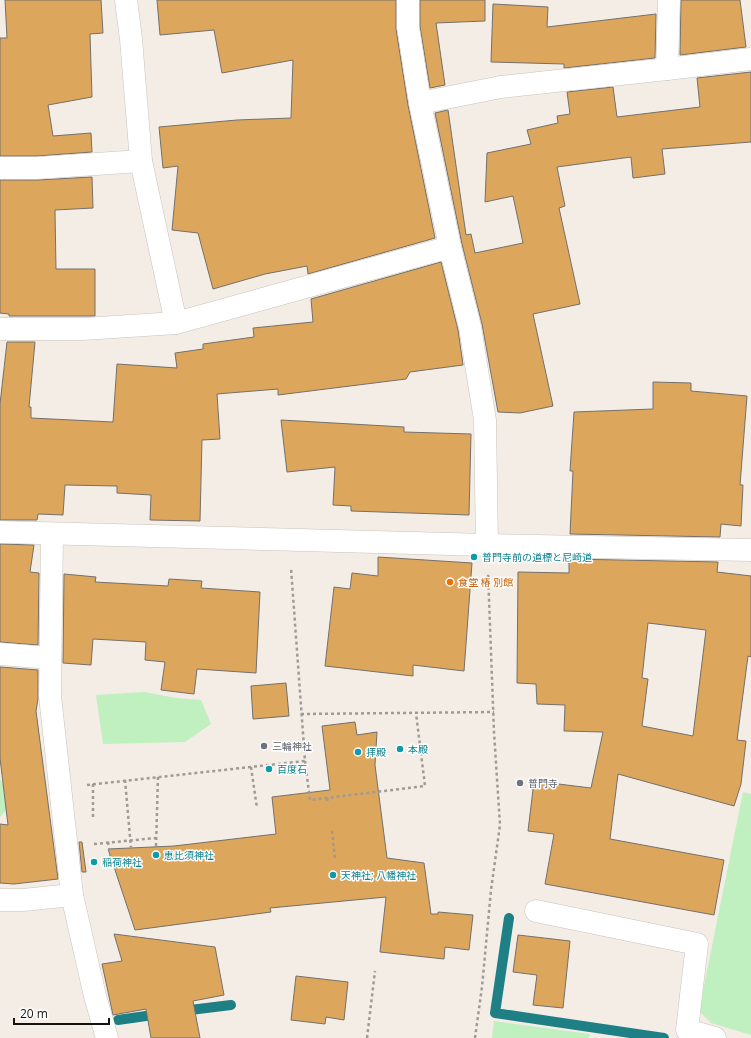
<svg xmlns="http://www.w3.org/2000/svg" width="751" height="1038" viewBox="0 0 751 1038" font-family="'Open Sans','Noto Sans JP',sans-serif">
	<rect width="100%" height="100%" fill="#f3ede5"/>
	<g fill="#c0efc0">
		<polygon points="144,692 176,698 201,700 211,724 185,742 103,744 96,695"/>
		<polygon points="0,779 13,803 0,817"/>
		<polygon points="743,792 751,794 751,1035 711,1023 699,1011"/>
		<polygon points="494,1021 590,1034 589,1038 492,1038"/>
	</g>
	<g fill="none" stroke-linecap="round" stroke-linejoin="round">
		<g stroke="#1e8085" stroke-width="10">
			<polyline points="509,918 495,1013 664,1038"/>
			<polyline points="182,1011 231,1005"/>
			<polyline points="118,1020 160,1014"/>
		</g>
	</g>
	<g fill="#dca65d" stroke="#75706a" fill-rule="evenodd">
		<polygon points="5,0 101,0 103,33 90,34 92,97 48,105 53,136 91,133 92,152 37,156 0,156 0,38 7,38"/>
		<polygon points="157,0 396,0 396,29 408,105 435,238 308,274 307,266 265,274 213,289 198,233 172,230 178,166 163,168 159,127 237,120 291,118 293,60 222,73 214,30 160,35"/>
		<polygon points="420,0 485,0 485,21 436,23 445,85 430,88 420,26"/>
		<polygon points="681,0 740,0 746,47 680,55"/>
		<polygon points="493,4 548,7 547,27 656,14 655,58 564,68 564,64 491,62"/>
		<polygon points="751,72 751,142 662,149 665,174 633,178 631,157 557,167 565,206 559,208 580,304 533,314 553,406 520,413 498,412 482,324 462,244 435,113 448,110 466,235 471,234 475,253 523,243 513,196 485,202 487,153 531,144 527,130 558,123 557,116 570,114 567,92 613,87 617,117 700,107 697,78"/>
		<polygon points="92,177 93,208 55,210 56,269 95,269 95,316 9,316 9,314 0,313 0,180 38,180"/>
		<polygon points="441,262 458,330 463,365 410,372 406,379 278,395 278,389 217,394 220,439 202,440 200,521 150,520 151,495 117,493 117,486 65,485 63,515 38,514 37,520 0,520 0,404 7,342 35,342 29,407 31,407 31,418 113,422 117,364 177,368 175,353 203,349 203,344 254,337 253,328 313,322 311,299"/>
		<polygon points="653,382 691,383 691,391 747,396 740,485 743,485 741,526 721,524 720,537 570,534 573,471 570,471 574,412 653,409"/>
		<polygon points="281,420 404,427 404,432 471,434 469,515 351,511 351,506 333,505 335,467 287,472"/>
		<polygon points="0,544 34,545 30,572 39,573 38,645 0,642"/>
		<polygon points="378,557 472,563 464,671 413,665 413,676 325,666 334,587 350,589 352,573 378,576"/>
		<path d="M569,559L718,562L717,572L751,576V657L748,656L737,740L746,741L741,784L734,806L618,774L610,839L724,860L714,915L545,884L554,834L528,831L534,781L591,788L603,732L564,731L565,705L537,704L536,684L517,683L518,572L569,573ZM648,623L706,630L693,736L642,726L648,679L642,678Z"/>
		<polygon points="64,574 96,577 95,582 168,586 169,579 202,581 201,588 260,592 256,673 197,669 194,694 161,690 165,662 145,660 146,642 93,639 91,665 63,663"/>
		<polygon points="0,667 38,670 38,699 36,711 58,879 14,884 0,883 0,824 8,825 0,758"/>
		<polygon points="286,683 289,716 253,719 251,686"/>
		<polygon points="355,722 357,735 377,732 375,765 387,858 424,863 431,914 438,914 438,912 473,915 469,950 445,947 444,959 380,952 386,897 270,908 271,912 135,930 108,849 174,846 276,834 272,797 330,790 322,726"/>
		<polygon points="79,842 82,842 86,872 82,872"/>
		<polygon points="114,934 215,947 224,995 193,1001 200,1038 151,1038 146,1009 113,1015 102,964 122,961"/>
		<polygon points="518,935 570,941 563,1008 533,1005 537,975 513,972"/>
		<polygon points="296,976 348,982 344,1020 326,1017 325,1024 291,1020"/>
	</g>
	<g fill="none" stroke-linecap="round" stroke-linejoin="round">
		<g stroke="#c8c3bc" stroke-width="23">
			<g id="minor">
				<polyline points="126,0 131,39 141,161 176,323"/>
				<polyline points="408,0 408,27 420,103 450,247 470,327 485,420 487,545"/>
				<polyline points="667,69 751,59"/>
				<polyline points="420,103 501,87 667,69 669,0"/>
				<polyline points="0,168 37,168 141,161"/>
				<polyline points="0,329 83,329 176,323 450,247"/>
				<polyline points="0,532 487,545 751,550"/>
				<polyline points="52,534 50,696 72,895 95,996 107,1038"/>
				<polyline points="0,654 50,658"/>
				<polyline points="0,900 23,900 72,895"/>
				<polyline points="536,911 697,944 687,1030 715,1038"/>
			</g>
		</g>
		<g stroke="#9f9b94" stroke-width="2.5" stroke-dasharray="3 3" stroke-linecap="butt">
			<polyline points="301,714 494,712"/>
			<polyline points="305,761 310,800 425,786 416,713"/>
			<polyline points="251,767 257,808"/>
			<polyline points="125,780 131,848"/>
			<polyline points="87,785 305,761 291,568"/>
			<polyline points="327,798 328,803"/>
			<polyline points="93,817 93,784"/>
			<polyline points="332,831 335,859"/>
			<polyline points="108,842 111,859"/>
			<polyline points="94,844 156,838"/>
			<polyline points="156,846 158,776"/>
			<polyline points="367,1038 375,971"/>
			<polyline points="475,1038 482,987 491,890 500,825 494,732 488,572"/>
		</g>
		<use href="#minor" stroke="#fff" stroke-width="22"/>
	</g>
	<g fill="#0f9aa8" stroke="#fff" stroke-width="1.5">
		<circle cx="474" cy="557" r="4"/>
		<circle cx="400" cy="749" r="4"/>
		<circle cx="358" cy="752" r="4"/>
		<circle cx="269" cy="769" r="4"/>
		<circle cx="156" cy="855" r="4"/>
		<circle cx="94" cy="862" r="4"/>
		<circle cx="333" cy="875" r="4"/>
	</g>
	<circle fill="#e8710a" stroke="#fff" stroke-width="1.5" cx="450" cy="582" r="4"/>
	<g fill="#6b7280" stroke="#fff" stroke-width="1.5">
		<circle cx="264" cy="746" r="4"/>
		<circle cx="520" cy="783" r="4"/>
	</g>
	<g text-anchor="middle" stroke-width="3" stroke-linejoin="round" paint-order="stroke">
		<g font-size="10" fill="#0d838f" stroke="#fff" text-anchor="start">
			<text x="482" y="561">普門寺前の道標と尼崎道</text>
			<text x="408" y="753">本殿</text>
			<text x="366" y="756">拝殿</text>
			<text x="277" y="773">百度石</text>
			<text x="164" y="859">恵比須神社</text>
			<text x="102" y="866">稲荷神社</text>
			<text x="341" y="879">天神社; 八幡神社</text>
		</g>
		<g font-size="10" fill="#c56008" stroke="#fff" text-anchor="start">
			<text x="458" y="586">食堂 椿 別館</text>
		</g>
		<g font-size="10" fill="#5b616d" stroke="#fff" text-anchor="start">
			<text x="272" y="750">三輪神社</text>
			<text x="528" y="787">普門寺</text>
		</g>
	</g>
	<path d="M14 1018v6h95v-6" fill="none" stroke="#151310" stroke-width="2"/>
	<text x="20" y="1018" font-size="12" fill="#151310" stroke="#ffffff" stroke-width="3" paint-order="stroke">20 m</text>
</svg>
